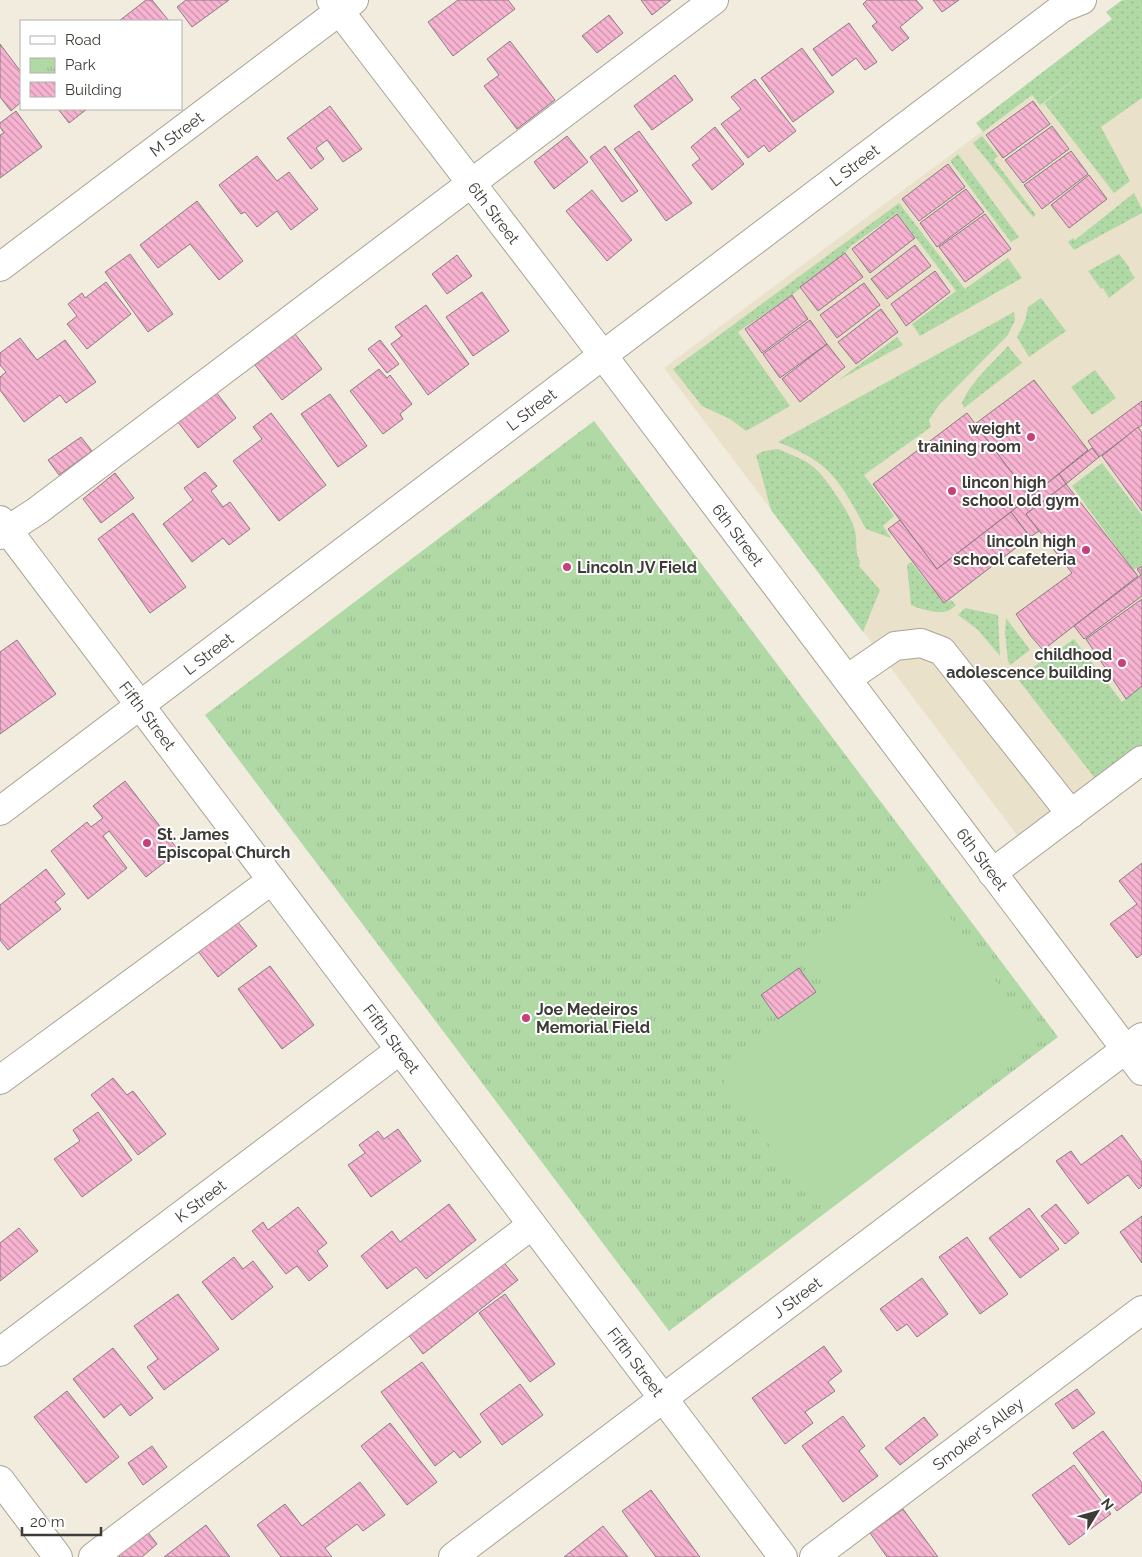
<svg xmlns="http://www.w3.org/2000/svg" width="1142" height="1557" viewBox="0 0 1142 1557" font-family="Raleway,sans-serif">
	<defs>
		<pattern id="grass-dots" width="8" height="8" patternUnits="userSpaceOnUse" patternTransform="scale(1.25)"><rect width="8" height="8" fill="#b1d9a6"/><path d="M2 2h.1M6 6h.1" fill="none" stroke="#99bb90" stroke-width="1.8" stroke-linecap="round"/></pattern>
		<pattern id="park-tufts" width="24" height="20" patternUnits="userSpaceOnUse" patternTransform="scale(1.25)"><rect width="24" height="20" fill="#b1d9a6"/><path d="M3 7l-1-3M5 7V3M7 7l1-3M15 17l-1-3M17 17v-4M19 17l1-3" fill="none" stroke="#99bb90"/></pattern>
		<pattern id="building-back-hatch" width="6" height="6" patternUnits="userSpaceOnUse" patternTransform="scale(1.25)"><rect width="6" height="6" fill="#f7b3d1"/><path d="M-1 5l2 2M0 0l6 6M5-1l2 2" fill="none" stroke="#c993aa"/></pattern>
	</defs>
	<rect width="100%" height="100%" fill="#f2ecde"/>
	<polygon fill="#eae1cb" points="1120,0 1142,0 1142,748 1023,843 664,368 1132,20"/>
	<g fill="url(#grass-dots)">
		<polygon points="1125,0 1142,0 1142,98 1101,127 1130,181 1114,193 1044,103 1091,67 1040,105 1032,95 983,132 976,123 1112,19 1106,12 1121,1"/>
		<polygon points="982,136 998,156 994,160 1036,215 1033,217 973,143"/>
		<polygon points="958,154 1019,237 1011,242 950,161"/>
		<polygon points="1134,193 1142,209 1142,213 1074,250 1068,242 1073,238 1075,240"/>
		<polygon points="899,203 965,289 1008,258 1022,278 920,336 912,324 956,291 897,213 851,246 845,253 792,295 738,332 790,406 746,431 730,419 702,406 673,369"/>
		<polygon points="1119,254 1130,268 1129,269 1135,278 1109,298 1103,288 1101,289 1088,271"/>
		<polygon points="1041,298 1066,331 1029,357 1017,337 1025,321 1028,307"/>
		<path d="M1014,312L1015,320L1008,335L939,405L929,420L931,427L864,475L894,516L883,526L891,538L866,529C855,509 844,487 828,471C814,457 795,449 778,442Z"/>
		<polygon points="897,337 903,345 837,381"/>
		<path d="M1008,346L1022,363L964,408L962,403C971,381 992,364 1008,346Z"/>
		<polygon points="1095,370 1116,398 1092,415 1071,387"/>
		<path d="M778,449C791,455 808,460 818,471C829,483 852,516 855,531C858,542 854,551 860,561L859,566L880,590L863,632L771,510L756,455L764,451Z"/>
		<polygon points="1102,463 1142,515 1142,565 1133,570 1072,486"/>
		<path d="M911,562L944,603L951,600L956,605C952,609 948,612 942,612C935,613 916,608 911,605L907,565Z"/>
		<polygon points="965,608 998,615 1000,656 977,629 958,615"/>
		<polygon points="1006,618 1030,650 1010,665 1008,661 1005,633"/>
		<polygon points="1074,639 1122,702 1142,686 1142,745 1097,781 1017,678"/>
	</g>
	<polygon fill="url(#park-tufts)" points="594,421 1058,1037 669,1331 205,715"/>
	<polygon fill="#b1d9a6" points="899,872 921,877 1039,1041 935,1123 826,1205 815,1204 723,1086 727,1064 829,991 807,957 809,940"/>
	<g fill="url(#building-back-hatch)" stroke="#8b7c82">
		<polygon points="146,0 152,0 169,21 119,21"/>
		<polygon points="186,0 229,0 192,27 177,7"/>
		<polygon points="458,0 508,0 515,9 453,56 428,22"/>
		<polygon points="641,0 671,0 652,15"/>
		<polygon points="867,0 916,0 923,8 900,27 909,38 892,51 872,26 877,22 863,4"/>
		<polygon points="933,0 959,0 942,12"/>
		<polygon points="609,15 623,33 597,53 582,36"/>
		<polygon points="849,23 877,62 865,70 856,58 832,76 813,49"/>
		<polygon points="510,41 555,100 517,129 484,86 499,75 487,59"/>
		<polygon points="0,44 21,72 21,102 11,111 0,97"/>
		<polygon points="802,48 834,92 793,122 761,78"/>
		<polygon points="675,75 693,100 652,130 634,106"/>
		<polygon points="755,79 796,131 769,152 764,145 748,158 721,124 741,109 731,97"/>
		<polygon points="1033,101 1050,124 1003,158 986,135"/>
		<polygon points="330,106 362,149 343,162 327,140 316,148 324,159 311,169 287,138"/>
		<polygon points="58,109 87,109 69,123"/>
		<polygon points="16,111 42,147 0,178 0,135 4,133 0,127 0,123"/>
		<polygon points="1052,126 1069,149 1023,183 1005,160"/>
		<polygon points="715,127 744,164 712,190 692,165 700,159 691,147"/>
		<polygon points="639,131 692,203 666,221 614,149"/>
		<polygon points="567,136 588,162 554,189 534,162"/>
		<polygon points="605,146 638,191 622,202 590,157"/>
		<polygon points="1071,151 1088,174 1042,209 1024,185"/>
		<polygon points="257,156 277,181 289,172 318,209 291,230 277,211 257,227 245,212 241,214 219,185"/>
		<polygon points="948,164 965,187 919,221 902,199"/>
		<polygon points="1089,175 1107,199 1069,228 1051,205"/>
		<polygon points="966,189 984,212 937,247 920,223"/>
		<polygon points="592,190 632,240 607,261 566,211"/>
		<polygon points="197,201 243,261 219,280 190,244 158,268 140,245"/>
		<polygon points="897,214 915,238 870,273 852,249"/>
		<polygon points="985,214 1011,249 965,282 939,247"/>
		<polygon points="915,245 931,266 887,299 871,279"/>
		<polygon points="845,253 863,277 818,311 800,287"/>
		<polygon points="130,254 173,314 148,332 105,272"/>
		<polygon points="457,255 472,276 447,294 432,274"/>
		<polygon points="935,271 950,292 906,326 891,304"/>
		<polygon points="106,282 131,314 87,349 67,324 77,316 68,304 82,293 85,298"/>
		<polygon points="864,283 880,305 837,338 820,315"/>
		<polygon points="482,292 509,331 473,356 446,317"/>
		<polygon points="792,295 808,319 762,353 745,329"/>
		<polygon points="426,305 469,364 428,395 391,344 402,336 395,327"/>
		<polygon points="881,309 898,332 856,364 838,342"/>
		<polygon points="810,320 827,344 780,378 763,354"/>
		<polygon points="295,334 322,369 282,400 255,365"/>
		<polygon points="20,338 37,360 65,340 96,382 66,403 60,395 24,422 0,390 0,377 6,372 0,365 0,353"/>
		<polygon points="380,340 399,364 387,373 368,349"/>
		<polygon points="827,344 845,367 800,402 782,379"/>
		<polygon points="379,369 387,378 390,375 412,404 400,414 403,419 383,434 350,391"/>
		<polygon points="1034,380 1088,450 1030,497 975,424"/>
		<polygon points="216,392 236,418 198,448 178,422"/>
		<polygon points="330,394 367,446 338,467 301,414"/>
		<polygon points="1142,401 1142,425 1099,457 1088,441"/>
		<polygon points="271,413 326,485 279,521 233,461 262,439 253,427"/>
		<polygon points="967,413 1030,497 937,569 873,484"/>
		<polygon points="1138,427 1142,433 1142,511 1102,456"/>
		<polygon points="81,437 92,451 59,475 48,460"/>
		<polygon points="1092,448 1099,457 1066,484 1059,474"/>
		<polygon points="205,472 217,486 211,491 223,507 230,502 250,529 229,545 223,538 192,562 163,524 193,500 184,488"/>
		<polygon points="115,473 134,498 101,523 83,499"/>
		<polygon points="1059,474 1066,484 1026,514 1039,531 1030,537 1011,512"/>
		<polygon points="1066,484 1138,576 1043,650 1030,635 1016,614 1072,573 1026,514"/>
		<polygon points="1011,512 1030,537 944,603 888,529 900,520 937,569"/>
		<polygon points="133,513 186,587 150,613 98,539"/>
		<polygon points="1142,566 1142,596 1084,639 1074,626 1141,575 1137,569"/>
		<polygon points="1142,599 1142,686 1126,699 1086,639"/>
		<polygon points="17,640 56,694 0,734 0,652"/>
		<polygon points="125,781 179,851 146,877 109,831 103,836 127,868 88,899 51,851 87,822 91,827 103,818 93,806"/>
		<polygon points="1142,863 1142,954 1137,958 1110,924 1137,904 1119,881"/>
		<polygon points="46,869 65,894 55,902 61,909 8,950 0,940 0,905"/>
		<polygon points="236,920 257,946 218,977 197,950"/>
		<polygon points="270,966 314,1025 282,1049 238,989"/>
		<polygon points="799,968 816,992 778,1019 761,995"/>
		<polygon points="113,1078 127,1095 133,1091 166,1134 138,1155 91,1095"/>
		<polygon points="98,1112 132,1160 82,1197 54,1159 80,1141 73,1130"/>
		<polygon points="398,1129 421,1161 371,1197 348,1165 365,1153 359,1145 378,1131 384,1139"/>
		<polygon points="1122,1135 1142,1162 1142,1186 1139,1189 1128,1175 1088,1204 1056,1161 1071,1151 1081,1165"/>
		<polygon points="449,1204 476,1240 426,1279 416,1267 387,1289 361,1256 392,1231 400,1242"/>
		<polygon points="1056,1204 1079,1233 1065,1244 1041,1216"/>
		<polygon points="298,1207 327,1243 317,1251 328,1266 309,1281 297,1266 286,1274 252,1231 263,1222 268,1230"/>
		<polygon points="1029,1208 1059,1249 1020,1278 989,1238"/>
		<polygon points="1142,1216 1142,1263 1120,1232"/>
		<polygon points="19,1228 38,1251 0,1281 0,1243"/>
		<polygon points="967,1237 1008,1294 980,1314 939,1257"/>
		<polygon points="234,1257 243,1269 253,1261 273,1287 232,1320 202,1282"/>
		<polygon points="501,1259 518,1280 423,1354 407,1333"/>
		<polygon points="922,1278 948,1314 917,1337 907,1324 897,1331 880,1309"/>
		<polygon points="178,1294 219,1349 164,1390 147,1367 158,1359 134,1326"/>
		<polygon points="505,1294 555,1364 530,1382 479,1313"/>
		<polygon points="824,1346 842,1371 828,1382 835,1391 805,1412 813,1423 785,1444 752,1398"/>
		<polygon points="113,1348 153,1398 130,1416 121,1404 104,1418 73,1379"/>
		<polygon points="422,1362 481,1442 460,1458 454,1451 435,1466 381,1392"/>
		<polygon points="520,1384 543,1415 502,1445 480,1414"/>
		<polygon points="1077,1389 1095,1413 1073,1429 1055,1404"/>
		<polygon points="67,1391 119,1457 86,1483 34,1417"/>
		<polygon points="843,1416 865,1446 859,1451 878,1476 843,1502 802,1446"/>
		<polygon points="924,1417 938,1435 900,1465 885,1448"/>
		<polygon points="390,1423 437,1482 407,1505 361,1446"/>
		<polygon points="1103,1431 1142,1483 1142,1492 1117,1511 1073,1453"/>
		<polygon points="152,1446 167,1467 143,1485 128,1463"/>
		<polygon points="1074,1465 1111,1514 1069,1545 1032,1495"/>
		<polygon points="360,1482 385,1515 363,1531 357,1524 325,1548 332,1557 281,1557 257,1525 285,1504 302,1526"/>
		<polygon points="651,1490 700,1557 656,1557 622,1511"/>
		<polygon points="903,1509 938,1557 887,1557 870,1533"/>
		<polygon points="206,1525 230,1557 164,1557"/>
		<polygon points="143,1526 157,1544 142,1557 120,1557 114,1550"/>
		<polygon points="603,1526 628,1557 564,1557"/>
	</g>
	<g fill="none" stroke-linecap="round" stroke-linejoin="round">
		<g stroke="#a9a396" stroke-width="30">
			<g id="minor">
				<path id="s1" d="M331,0L580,325L1142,1071"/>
				<path id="s2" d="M0,267L354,0"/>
				<path id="s3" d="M0,520L783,1557"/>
				<polyline points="0,535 37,511 714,0"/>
				<polyline points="847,679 895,646 921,643 942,651 1071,814"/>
				<path id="s4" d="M0,811L1062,8L1082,0"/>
				<polyline points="992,873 1142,760"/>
				<polyline points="0,1080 272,880"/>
				<path id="s5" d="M0,1352L400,1050"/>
				<polyline points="0,1480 58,1557"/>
				<polyline points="93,1557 532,1225"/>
				<path id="s6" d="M453,1557L1142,1037"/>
				<path id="s7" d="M814,1557L1142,1310"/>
			</g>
		</g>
		<use href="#minor" stroke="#fff" stroke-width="28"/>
	</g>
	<g fill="#c83f79" stroke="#fff" stroke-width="2">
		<circle cx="1031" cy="437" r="5"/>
		<circle cx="952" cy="491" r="5"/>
		<circle cx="1086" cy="550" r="5"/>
		<circle cx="567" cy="567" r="5"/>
		<circle cx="1122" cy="663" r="5"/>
		<circle cx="147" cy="843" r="5"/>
		<circle cx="526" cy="1018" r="5"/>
	</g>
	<g text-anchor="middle" stroke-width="4" stroke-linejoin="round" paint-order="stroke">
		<g font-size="16" fill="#3e3c37" stroke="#fff">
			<text dy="6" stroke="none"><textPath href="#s2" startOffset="221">M Street</textPath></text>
			<text dy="6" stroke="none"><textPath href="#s4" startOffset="1071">L Street</textPath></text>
			<text dy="6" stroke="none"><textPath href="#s1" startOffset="268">6th Street</textPath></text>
			<text dy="6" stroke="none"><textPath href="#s4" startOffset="666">L Street</textPath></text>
			<text dy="6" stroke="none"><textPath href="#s1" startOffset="672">6th Street</textPath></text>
			<text dy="6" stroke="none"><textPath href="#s4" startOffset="261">L Street</textPath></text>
			<text dy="6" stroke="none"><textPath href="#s3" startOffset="245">Fifth Street</textPath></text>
			<text dy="6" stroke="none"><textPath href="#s1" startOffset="1078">6th Street</textPath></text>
			<text dy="6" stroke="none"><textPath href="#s3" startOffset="650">Fifth Street</textPath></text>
			<text dy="6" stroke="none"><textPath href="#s5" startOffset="251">K Street</textPath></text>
			<text dy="6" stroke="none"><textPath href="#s6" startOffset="431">J Street</textPath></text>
			<text dy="6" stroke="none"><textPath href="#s3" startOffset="1055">Fifth Street</textPath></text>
			<text dy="6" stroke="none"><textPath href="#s7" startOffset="205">Smoker's Alley</textPath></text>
		</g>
		<g font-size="16" font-weight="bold" fill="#3e3c37" stroke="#fff" text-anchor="start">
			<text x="1021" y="434" text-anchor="end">weight<tspan x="1021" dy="18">training room</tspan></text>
			<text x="962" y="488">lincon high<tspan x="962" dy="18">school old gym</tspan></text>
			<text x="1076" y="547" text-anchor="end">lincoln high<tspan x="1076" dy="18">school cafeteria</tspan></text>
			<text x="577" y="573">Lincoln JV Field</text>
			<text x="1112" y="660" text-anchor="end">childhood<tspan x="1112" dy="18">adolescence building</tspan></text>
			<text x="157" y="840">St. James<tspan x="157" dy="18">Episcopal Church</tspan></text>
			<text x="536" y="1015">Joe Medeiros<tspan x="536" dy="18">Memorial Field</tspan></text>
		</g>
	</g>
	<rect x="20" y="20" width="162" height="90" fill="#ffffff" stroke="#b2b1af"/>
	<rect x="30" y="36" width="25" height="8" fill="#ffffff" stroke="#b2b1af"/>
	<text x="65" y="45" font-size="15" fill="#3e3c37">Road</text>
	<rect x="30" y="58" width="25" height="15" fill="url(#park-tufts)" stroke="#b2b1af"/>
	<text x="65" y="70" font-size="15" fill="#3e3c37">Park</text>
	<rect x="30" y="82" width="25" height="15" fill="url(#building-back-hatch)" stroke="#b2b1af"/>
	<text x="65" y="95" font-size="15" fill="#3e3c37">Building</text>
	<g transform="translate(1097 1512) rotate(53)" stroke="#ffffff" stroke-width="4" paint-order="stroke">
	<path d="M0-4L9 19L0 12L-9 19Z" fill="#3e3c37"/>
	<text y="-8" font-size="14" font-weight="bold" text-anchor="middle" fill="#3e3c37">N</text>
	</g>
	<path d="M22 1527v8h79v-8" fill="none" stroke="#3e3c37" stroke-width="2.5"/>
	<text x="30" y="1527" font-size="15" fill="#3e3c37" stroke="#ffffff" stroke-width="4" paint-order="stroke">20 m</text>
</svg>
